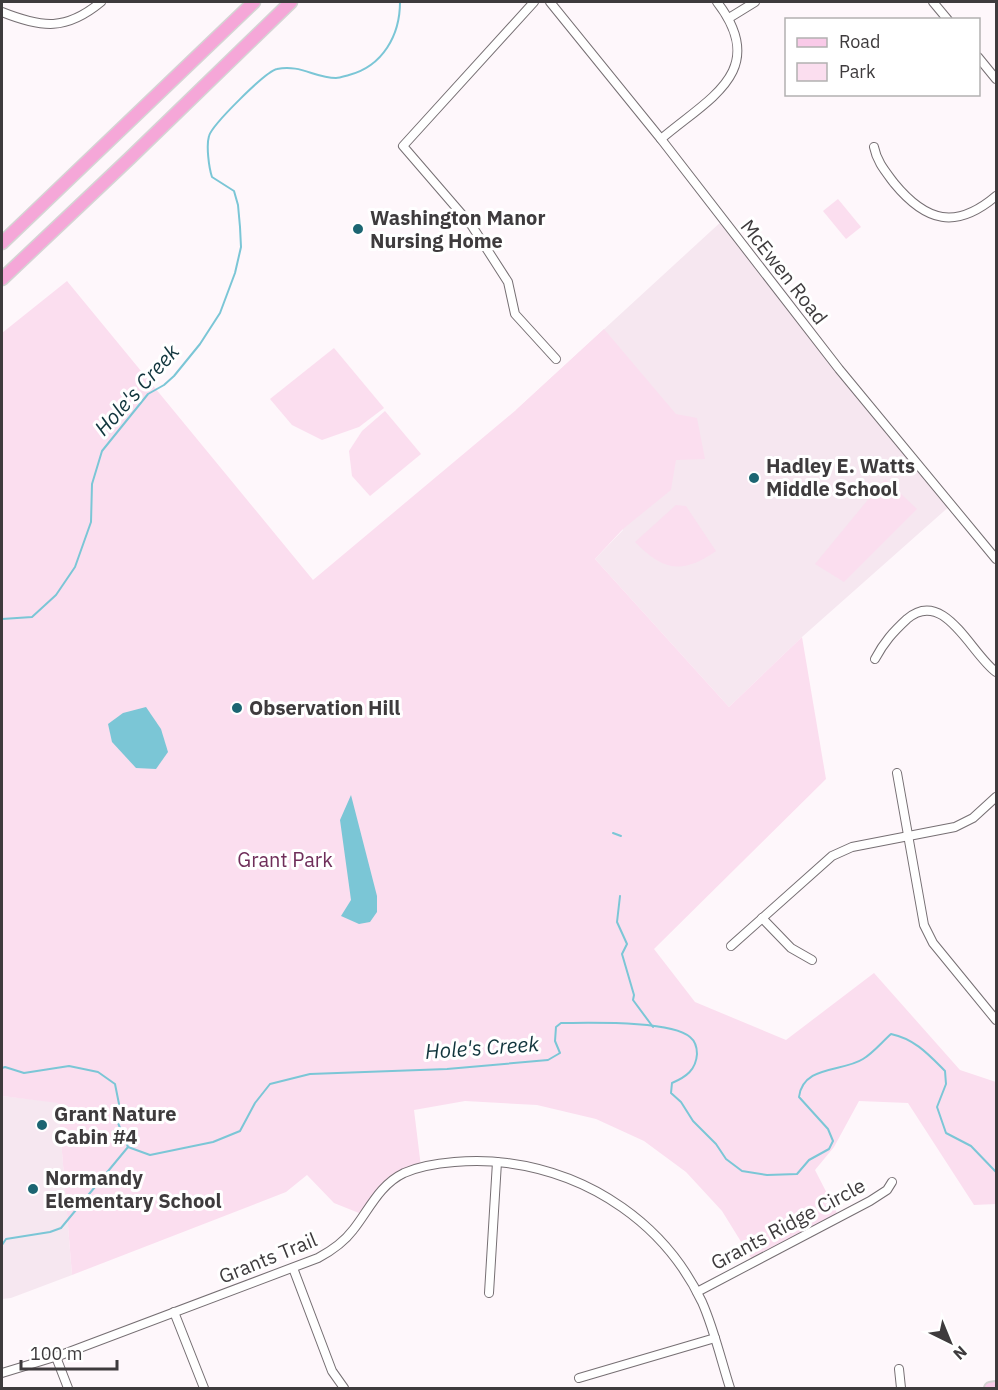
<svg xmlns="http://www.w3.org/2000/svg" width="998" height="1390" viewBox="0 0 998 1390" font-family="'IBM Plex Sans',sans-serif">
	<rect width="100%" height="100%" fill="#fef7fb"/>
	<g fill="#f6e7f0">
		<polygon points="723,220 952,504 802,637 729,707 595,559 623,530 516,410"/>
		<polygon points="2,1096 58,1102 72,1275 11,1298 2,1299"/>
	</g>
	<g fill="#fbdeef">
		<polygon points="838,199 861,227 846,239 823,211"/>
		<polygon points="67,281 313,580 516,410 604,329 676,414 697,418 705,459 676,460 671,490 623,529 595,559 729,707 802,637 826,779 654,949 695,1002 786,1040 874,973 960,1070 996,1082 996,1204 974,1205 908,1103 859,1101 834,1147 815,1170 839,1217 753,1261 722,1211 686,1172 644,1141 596,1119 537,1105 465,1101 414,1110 421,1167 402,1174 364,1215 334,1203 307,1175 286,1192 72,1275 58,1103 2,1096 2,333"/>
		<polygon points="334,348 384,408 359,427 322,440 292,425 270,399"/>
		<polygon points="385,411 421,454 370,496 352,476 349,451 362,431"/>
		<polygon points="885,479 917,509 844,582 815,564"/>
		<path d="M676,505L686,506L716,551C683,574 664,572 635,542Z"/>
	</g>
	<g fill="#7bc6d6">
		<polygon points="146,707 161,729 168,752 156,769 136,768 112,742 108,724 123,713"/>
		<polygon points="351,795 377,896 377,912 370,922 359,924 341,916 351,900 340,820"/>
	</g>
	<g fill="none" stroke-linecap="round" stroke-linejoin="round">
		<g stroke="#7bc6d6" stroke-width="2">
			<path d="M2,619L32,617L56,595L75,567L91,522L92,484L102,451L148,394L164,385L174,376L200,344L220,313L235,273L241,247L240,227L238,205L234,191L212,177C209,168 206,146 209,136C212,125 266,71 277,69C300,64 315,78 336,78C340,78 345,76 349,75C383,66 400,35 400,2"/>
			<polyline points="613,833 621,836"/>
			<polyline points="620,896 617,922 627,944 622,954 634,995 633,1000 653,1027"/>
			<path d="M2,1068L5,1067L24,1073L69,1066L98,1072L115,1084L119,1104L118,1123L128,1147L150,1155L213,1142L240,1131L255,1103L270,1084L310,1074L447,1069L548,1060L560,1053L555,1041L556,1027L561,1023C588,1023 671,1020 690,1037C695,1041 697,1048 697,1054C696,1070 686,1077 672,1083L671,1093L681,1102L693,1121L716,1144L726,1159L742,1171L767,1175L797,1174L809,1160L829,1149L833,1141L828,1129L799,1097C803,1065 843,1072 863,1059C873,1053 882,1042 891,1034C915,1039 929,1055 945,1071L946,1084L937,1107L946,1133L971,1146L996,1172"/>
			<polyline points="2,1245 6,1239 50,1232 61,1228 128,1147"/>
		</g>
		<g stroke="#766f73" stroke-width="10">
			<g id="minor">
				<polyline points="534,2 403,146 472,226 508,282 515,314 556,359"/>
				<polyline points="550,2 661,139 839,369 996,559"/>
				<polyline points="933,2 948,20"/>
				<path d="M2,12C42,28 66,31 101,2"/>
				<polyline points="729,18 755,2"/>
				<polyline points="978,57 996,79"/>
				<path d="M661,139C709,98 770,71 717,2"/>
				<path d="M874,147C877,162 885,171 894,183C926,222 956,230 996,196"/>
				<path d="M875,659C884,642 893,632 907,619C944,587 971,654 996,672"/>
				<polyline points="897,773 924,925 933,943 996,1020"/>
				<polyline points="762,918 791,948 812,960"/>
				<polyline points="731,946 832,856 852,847 955,827 973,818 996,797"/>
				<polyline points="293,1268 332,1371 344,1388"/>
				<polyline points="697,1292 870,1201 887,1190 892,1182"/>
				<polyline points="489,1293 497,1162"/>
				<polyline points="174,1312 204,1388"/>
				<polyline points="56,1357 68,1388"/>
				<polyline points="899,1369 901,1388"/>
				<path d="M2,1373L61,1355L318,1258C331,1251 344,1242 353,1230C369,1210 379,1185 404,1173C431,1161 477,1159 507,1163C591,1174 665,1224 702,1302C714,1329 721,1360 730,1388"/>
				<polyline points="579,1378 715,1338"/>
			</g>
		</g>
		<g stroke="#d5d4d4" stroke-width="14">
			<polyline id="major" points="990,1388 996,1387"/>
		</g>
		<g stroke="#d5d4d4" stroke-width="15">
			<g id="highway">
				<polyline points="2,243 254,2"/>
				<polyline points="2,279 130,158 291,2"/>
			</g>
		</g>
		<use href="#minor" stroke="#fff" stroke-width="8"/>
		<use href="#major" stroke="#f9cae8" stroke-width="10"/>
		<use href="#highway" stroke="#f5a7d8" stroke-width="12"/>
	</g>
	<g fill="#1c6572" stroke="#fff" stroke-width="2">
		<circle cx="358" cy="229" r="6"/>
		<circle cx="754" cy="478" r="6"/>
		<circle cx="237" cy="708" r="6"/>
		<circle cx="42" cy="1125" r="6"/>
		<circle cx="33" cy="1189" r="6"/>
	</g>
	<g text-anchor="middle" stroke-width="6" stroke-linejoin="round" paint-order="stroke">
		<g font-size="20" font-weight="bold" fill="#3e3b3d" stroke="#fff" text-anchor="start">
			<text x="370" y="225">Washington Manor<tspan x="370" dy="23">Nursing Home</tspan></text>
			<text x="766" y="473">Hadley E. Watts<tspan x="766" dy="23">Middle School</tspan></text>
			<text x="249" y="715">Observation Hill</text>
			<text x="54" y="1121">Grant Nature<tspan x="54" dy="23">Cabin #4</tspan></text>
			<text x="45" y="1185">Normandy<tspan x="45" dy="23">Elementary School</tspan></text>
		</g>
		<g font-size="20" fill="#3e3b3d" stroke="#fff">
			<text transform="translate(784 272) rotate(52)" y="7">McEwen Road</text>
			<text transform="translate(788 1224) rotate(-28)" y="7">Grants Ridge Circle</text>
			<text transform="translate(268 1258) rotate(-22)" y="7">Grants Trail</text>
		</g>
		<g font-size="20" fill="#6f2e5a" stroke="#fff">
			<text x="285" y="867">Grant Park</text>
		</g>
		<g font-size="21" font-style="italic" fill="#11353d" stroke="#fff">
			<text transform="translate(137 390) rotate(-48)" y="7">Hole's Creek</text>
			<text transform="translate(482 1048) rotate(-4)" y="7">Hole's Creek</text>
		</g>
	</g>
	<rect width="998" height="1390" fill="none" stroke="#3e3b3d" stroke-width="6"/>
	<rect x="785" y="18" width="195" height="78" fill="#ffffff" stroke="#b2b1b1" stroke-width="1.5"/>
	<rect x="797" y="38" width="30" height="9" fill="#f9cae8" stroke="#b2b1b1" stroke-width="1.5"/>
	<text x="839" y="48" font-size="18" fill="#3e3b3d">Road</text>
	<rect x="797" y="63" width="30" height="18" fill="#fbdeef" stroke="#b2b1b1" stroke-width="1.5"/>
	<text x="839" y="78" font-size="18" fill="#3e3b3d">Park</text>
	<g transform="translate(950 1342) rotate(137)" stroke="#ffffff" stroke-width="4.5" paint-order="stroke">
	<path d="M0-4.5L10 22L0 15L-10 22Z" fill="#3e3b3d"/>
	<text y="-9" font-size="16" font-weight="bold" text-anchor="middle" fill="#3e3b3d">N</text>
	</g>
	<path d="M21 1360v9h96v-9" fill="none" stroke="#3e3b3d" stroke-width="3"/>
	<text x="30" y="1360" font-size="18" fill="#3e3b3d" stroke="#ffffff" stroke-width="4.5" paint-order="stroke">100 m</text>
</svg>
